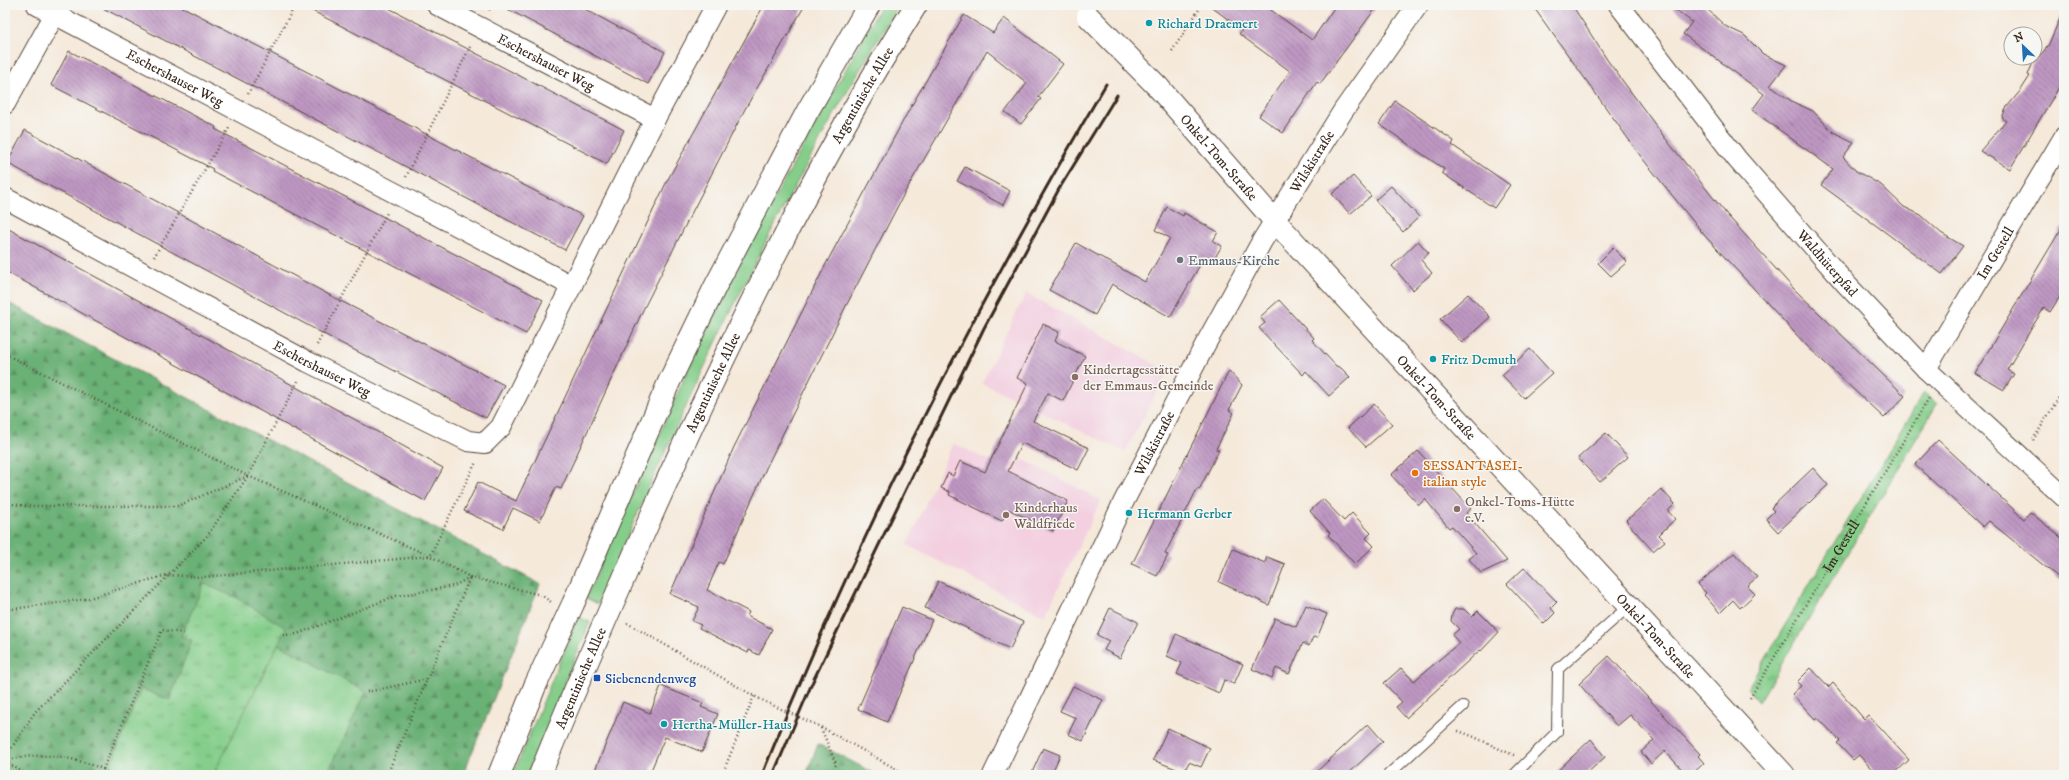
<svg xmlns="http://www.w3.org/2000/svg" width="2069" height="780" viewBox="0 0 2069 780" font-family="'IM FELL DW Pica',serif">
	<defs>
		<pattern id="forest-firs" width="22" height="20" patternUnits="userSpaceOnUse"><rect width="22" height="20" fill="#6bb176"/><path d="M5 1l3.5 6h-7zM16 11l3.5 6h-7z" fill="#599060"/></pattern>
		<pattern id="park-tufts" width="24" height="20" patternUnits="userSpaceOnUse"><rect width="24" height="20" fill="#84ce8a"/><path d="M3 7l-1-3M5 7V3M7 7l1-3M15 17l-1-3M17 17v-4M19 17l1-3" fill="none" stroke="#6da770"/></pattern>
		<pattern id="building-back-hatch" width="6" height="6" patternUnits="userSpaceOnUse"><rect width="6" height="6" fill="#be97c2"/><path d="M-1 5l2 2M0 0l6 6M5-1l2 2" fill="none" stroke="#9c7b9d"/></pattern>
	</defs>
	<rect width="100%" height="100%" fill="#f6f6f2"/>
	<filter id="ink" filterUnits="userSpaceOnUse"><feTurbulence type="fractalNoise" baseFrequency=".025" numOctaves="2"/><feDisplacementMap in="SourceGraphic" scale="8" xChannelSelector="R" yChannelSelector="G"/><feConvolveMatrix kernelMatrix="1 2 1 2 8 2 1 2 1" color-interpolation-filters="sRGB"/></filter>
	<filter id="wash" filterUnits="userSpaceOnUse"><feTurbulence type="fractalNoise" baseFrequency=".012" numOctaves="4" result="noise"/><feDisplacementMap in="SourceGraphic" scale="16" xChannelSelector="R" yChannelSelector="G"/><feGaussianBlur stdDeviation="0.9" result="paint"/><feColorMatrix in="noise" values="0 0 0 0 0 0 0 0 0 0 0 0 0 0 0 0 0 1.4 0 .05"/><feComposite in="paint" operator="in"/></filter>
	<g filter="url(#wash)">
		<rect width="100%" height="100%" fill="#f5e9da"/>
		<g fill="#f3cfe0">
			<polygon points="1026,293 1168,371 1125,452 982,383"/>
			<polygon points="953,443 1003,467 1024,460 1101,500 1045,616 907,545"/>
		</g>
		<g fill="#84ce8a" stroke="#607c54">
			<path d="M881,5H899C781,195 686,399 598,604L586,598L688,370L755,234Z"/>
			<polygon points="578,617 590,622 527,775 513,775"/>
			<polygon points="278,644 367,692 326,775 213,775"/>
		</g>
		<g fill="url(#forest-firs)" stroke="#536e4a">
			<polygon points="5,301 540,584 463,775 326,775 366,692 278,644 285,628 235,597 204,584 181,636 192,640 170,700 141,689 110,768 126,775 5,775"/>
			<polygon points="818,744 878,775 806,775"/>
		</g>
		<g fill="url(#park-tufts)" stroke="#607c54">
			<polygon points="1924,392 1937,404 1759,702 1747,689"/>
			<path d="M204,584L235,597L286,628L213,775H167L162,772C145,779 125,775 109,768L141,689L170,700L192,640L181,636Z"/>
		</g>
		<g id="blocks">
			<g fill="url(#building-back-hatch)">
				<polygon points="97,5 179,5 583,216 565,250"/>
				<polygon points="301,5 383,5 624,130 607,164"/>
				<polygon points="500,5 577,5 665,52 648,84"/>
				<polygon points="764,5 805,5 745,109 688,220 643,310 561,489 556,487 540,521 513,508 503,529 464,511 478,482 516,501 667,181"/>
				<polygon points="1209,5 1264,5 1312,40 1336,5 1378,5 1320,84 1317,82 1283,133 1259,116 1290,71 1239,34 1242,30"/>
				<polygon points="1532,5 1572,5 1608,61 1665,138 1728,216 1794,289 1905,396 1884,418 1807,346 1705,236 1642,158"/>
				<polygon points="1669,5 1703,5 1725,26 1744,35 1763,54 1786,65 1770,86 1793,102 1813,111 1833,132 1854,142 1843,157 1856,171 1881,185 1904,207 1921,215 1941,233 1963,246 1942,274 1821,185 1833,169 1752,110 1764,94 1683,34 1692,22"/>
				<polygon points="2064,9 2064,79 2010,169 1980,151 2006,121 2002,118 2006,108 2021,90 2030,76 2028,75 2032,65 2048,46"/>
				<polygon points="964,15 993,33 1004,18 1063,64 1038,97 1041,99 1021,124 1005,112 1027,83 987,51 905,192 845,308 767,466 723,564 719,562 707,590 749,612 747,616 772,629 759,655 749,650 748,653 699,628 701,625 692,621 699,607 670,594 734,447 828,260 909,110"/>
				<polygon points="69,51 216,127 215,129 543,300 526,334 212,171 213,169 51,85"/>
				<polygon points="1395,101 1454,141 1452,145 1510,185 1494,208 1442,173 1444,169 1379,124"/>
				<polygon points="25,130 333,297 504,385 486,418 335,340 7,163"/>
				<polygon points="965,167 1010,191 1003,205 957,181"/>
				<polygon points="1353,176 1371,196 1350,214 1332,194"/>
				<polygon points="1391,186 1419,217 1403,232 1375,200"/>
				<polygon points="1167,207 1183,216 1184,213 1218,232 1213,241 1222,246 1212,262 1204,258 1170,317 1112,284 1095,315 1049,290 1076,243 1145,282 1170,238 1155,230"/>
				<polygon points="2064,224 2064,290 2050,312 2044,308 2034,324 2007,370 2014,374 2004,390 1975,373"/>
				<polygon points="5,227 443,468 425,501 5,271"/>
				<polygon points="1418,241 1429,253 1421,260 1432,273 1413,290 1392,266"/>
				<polygon points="1613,248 1627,262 1611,276 1598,263"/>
				<polygon points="1468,294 1490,317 1462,343 1440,319"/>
				<polygon points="1279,300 1314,338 1312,340 1336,366 1341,368 1350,377 1329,396 1306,371 1303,375 1259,328 1265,323 1260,317"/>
				<polygon points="1043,324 1059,332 1055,341 1085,356 1063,401 1048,393 1033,421 1089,448 1078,470 1022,443 1008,471 1068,501 1053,531 1008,509 1002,521 949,495 950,492 941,488 948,473 953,476 960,461 985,472 1028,383 1017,378"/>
				<polygon points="1530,349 1552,373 1524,398 1502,375"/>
				<polygon points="1229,371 1242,385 1229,410 1234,413 1216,449 1219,450 1199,490 1197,489 1165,554 1168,555 1157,576 1132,564"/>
				<polygon points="1374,404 1392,424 1366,447 1348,428"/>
				<polygon points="1606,433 1628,457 1600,482 1578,458"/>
				<polygon points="1938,440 2024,519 2030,512 2064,540 2064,582 1989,521 1983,527 1915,465"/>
				<polygon points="1418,451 1471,509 1466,513 1507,561 1481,573 1469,559 1476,553 1452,526 1449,528 1425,499 1419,505 1391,475"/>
				<polygon points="1813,468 1828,485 1778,532 1766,519 1774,511 1771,508"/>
				<polygon points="1661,489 1675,504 1668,511 1675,519 1659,535 1665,541 1653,551 1626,521"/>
				<polygon points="1323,499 1344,521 1352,513 1371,533 1366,538 1374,546 1355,564 1328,535 1330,533 1310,511"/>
				<polygon points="1233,549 1265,563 1267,557 1285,564 1269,605 1219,582"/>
				<polygon points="1734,553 1757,577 1747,586 1755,594 1740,608 1733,600 1720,613 1704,595 1706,593 1698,584"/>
				<polygon points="1524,568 1557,602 1551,608 1555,613 1544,624 1507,584"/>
				<polygon points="938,581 1023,622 1010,649 925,608"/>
				<polygon points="1306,605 1327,614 1317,638 1313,637 1309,646 1303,643 1289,674 1276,668 1272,678 1252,669 1275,618 1296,627"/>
				<polygon points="902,607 932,620 887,722 858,709"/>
				<polygon points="1110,608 1138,622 1120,658 1104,650 1109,641 1097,635"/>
				<polygon points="1455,609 1464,609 1472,617 1478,611 1499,632 1481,651 1480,650 1406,718 1396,707 1402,702 1384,683 1401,668 1414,681 1459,643 1452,635 1459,629 1451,621 1452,615"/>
				<polygon points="1176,634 1243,664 1234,684 1224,680 1219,693 1177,674 1182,663 1167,656"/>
				<polygon points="1609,656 1700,754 1698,756 1704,763 1691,775 1687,775 1665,751 1651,764 1641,752 1654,740 1630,715 1617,726 1579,684"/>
				<polygon points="1811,668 1829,687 1833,683 1864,719 1868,715 1909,760 1893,775 1877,775 1859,755 1853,760 1837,743 1840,741 1817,717 1815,719 1792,694 1801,686 1797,682"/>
				<polygon points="661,686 703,703 701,707 718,714 702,752 665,737 649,775 593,775 623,702 650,713"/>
				<polygon points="1073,686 1103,700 1083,741 1068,734 1076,718 1060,711"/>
				<polygon points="1368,724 1383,741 1347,775 1313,775"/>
				<polygon points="1168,728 1210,748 1201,767 1189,762 1184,772 1153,760"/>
				<polygon points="1591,739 1605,757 1585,775 1553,775"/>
				<polygon points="1043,748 1060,755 1051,775 1031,775"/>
			</g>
		</g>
	</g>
	<g filter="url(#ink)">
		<use href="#blocks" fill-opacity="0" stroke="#57473a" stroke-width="1"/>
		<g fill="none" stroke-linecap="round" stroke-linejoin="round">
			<g stroke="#57473a" stroke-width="12">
				<g id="lane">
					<polyline points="1388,775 1463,706"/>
					<polyline points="1514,775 1557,732 1558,669 1629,606"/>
				</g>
			</g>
			<g stroke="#57473a" stroke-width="22">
				<g id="street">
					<path id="s2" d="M37,5L572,286"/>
					<path id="s3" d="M437,5L655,119"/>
					<path id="s4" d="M1619,5L1737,159L1846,284L1926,369L2064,497"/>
					<polyline points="5,104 60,5"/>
					<path id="s5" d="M5,198L308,362L468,441L485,443L501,427L655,119L716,5"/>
					<path id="s6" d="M1926,369L2064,137"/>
					<path id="s7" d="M993,775L1124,501L1205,345L1262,241L1343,111L1418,5"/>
				</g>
			</g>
			<g stroke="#57473a" stroke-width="24">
				<g id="secondary">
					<path id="s8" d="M1158,87L1274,220L1784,775"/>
					<polyline points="499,775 535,686 573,604 669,382 716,285 807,112 869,5"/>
					<path id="s9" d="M540,775C573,692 609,611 645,530C725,350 811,172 916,5"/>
				</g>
			</g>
			<g stroke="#57473a" stroke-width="2.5" stroke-dasharray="1 3" stroke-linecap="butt">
				<polyline points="489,10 492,5"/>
				<polyline points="1172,51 1202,5"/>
				<polyline points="248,94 295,5"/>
				<polyline points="406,177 471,45"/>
				<polyline points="154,257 229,128"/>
				<polyline points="317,345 388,211"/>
				<polyline points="5,354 248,476 430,556 470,577 541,595 551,602"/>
				<polyline points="2033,440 2064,389"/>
				<polyline points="5,503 26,506 178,506 248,476"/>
				<polyline points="5,610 86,599 167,575 202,577 430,556 476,462"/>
				<polyline points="627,623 754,696 770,704"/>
				<polyline points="283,635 297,634 396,596 454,586 470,577"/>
				<polyline points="367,692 427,679"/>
				<path id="s1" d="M1750,698L1929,398"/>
				<polyline points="821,727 907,775"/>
				<polyline points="821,728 836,764 832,775"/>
				<path d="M1458,731C1478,737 1495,748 1514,755"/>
				<polyline points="5,758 35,712 207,536 248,476 299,379"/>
				<path d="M5,761C40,751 70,756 103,769L162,630L183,633"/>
				<polyline points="5,762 28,775"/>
				<polyline points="103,769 110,775"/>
				<polyline points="387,775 470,577"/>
				<polyline points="722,775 754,696"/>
			</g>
			<use href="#lane" stroke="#fff" stroke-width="10"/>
			<use href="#street" stroke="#fff" stroke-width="20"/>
			<use href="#secondary" stroke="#fff" stroke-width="22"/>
			<g stroke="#3b2a1e" stroke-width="3">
				<path d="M762,775C857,536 975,306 1106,84"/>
				<polyline points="773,775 813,681 984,328 1059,189 1117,95"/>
			</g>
			<g stroke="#57473a" stroke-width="24" stroke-linecap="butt">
				<polyline id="secondary-bridge" points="1088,16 1158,87"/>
			</g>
			<polyline stroke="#57473a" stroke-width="2.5" stroke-dasharray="1 3" stroke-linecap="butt" points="770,704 821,727"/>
			<use href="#secondary-bridge" stroke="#fff" stroke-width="22"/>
		</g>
	</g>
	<g fill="#0f9aa8" stroke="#f6f6f2" stroke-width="1.5">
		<circle cx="1149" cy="23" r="4"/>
		<circle cx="1433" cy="359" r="4"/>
		<circle cx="1129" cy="513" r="4"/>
		<circle cx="664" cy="724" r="4"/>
	</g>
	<circle fill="#6b7280" stroke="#f6f6f2" stroke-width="1.5" cx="1180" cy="260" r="4"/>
	<g fill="#8d6e63" stroke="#f6f6f2" stroke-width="1.5">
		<circle cx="1075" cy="377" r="4"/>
		<circle cx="1457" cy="509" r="4"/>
		<circle cx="1006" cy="515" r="4"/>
	</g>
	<circle fill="#e8710a" stroke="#f6f6f2" stroke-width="1.5" cx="1415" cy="473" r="4"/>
	<rect fill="#1a4fb4" stroke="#f6f6f2" stroke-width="1.5" x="593" y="674" width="8" height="8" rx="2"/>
	<g text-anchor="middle" stroke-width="3" stroke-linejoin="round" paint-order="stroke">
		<g font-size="14" fill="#0d838f" stroke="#f6f6f2" text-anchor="start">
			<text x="1157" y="28">Richard Draemert</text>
			<text x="1441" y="364">Fritz Demuth</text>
			<text x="1137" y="518">Hermann Gerber</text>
			<text x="672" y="729">Hertha-Müller-Haus</text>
		</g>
		<g font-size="14" fill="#3b2a1e" stroke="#f6f6f2">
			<text dy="5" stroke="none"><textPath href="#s3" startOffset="123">Eschershauser Weg</textPath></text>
			<text dy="5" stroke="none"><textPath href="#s2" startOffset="156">Eschershauser Weg</textPath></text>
			<text dy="5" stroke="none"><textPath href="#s9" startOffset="753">Argentinische Allee</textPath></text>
			<text dy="5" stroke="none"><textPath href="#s8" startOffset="93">Onkel-Tom-Straße</textPath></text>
			<text dy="5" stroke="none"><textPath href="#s7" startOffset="692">Wilskistraße</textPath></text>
			<text dy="5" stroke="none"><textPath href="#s6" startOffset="135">Im Gestell</textPath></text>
			<text dy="5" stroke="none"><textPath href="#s4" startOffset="332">Waldhüterpfad</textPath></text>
			<text dy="5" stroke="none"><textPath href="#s5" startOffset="360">Eschershauser Weg</textPath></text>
			<text dy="5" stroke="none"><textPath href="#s9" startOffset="429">Argentinische Allee</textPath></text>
			<text dy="5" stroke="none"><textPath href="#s8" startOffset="417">Onkel-Tom-Straße</textPath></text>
			<text dy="5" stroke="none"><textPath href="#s7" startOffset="369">Wilskistraße</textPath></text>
			<text dy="5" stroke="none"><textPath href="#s1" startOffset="177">Im Gestell</textPath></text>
			<text dy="5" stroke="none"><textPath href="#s8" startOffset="741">Onkel-Tom-Straße</textPath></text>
			<text dy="5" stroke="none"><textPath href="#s9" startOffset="105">Argentinische Allee</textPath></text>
		</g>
		<g font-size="14" fill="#5b616d" stroke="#f6f6f2" text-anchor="start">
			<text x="1188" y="265">Emmaus-Kirche</text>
		</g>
		<g font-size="14" fill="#785e54" stroke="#f6f6f2" text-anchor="start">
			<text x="1083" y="374">Kindertagesstätte<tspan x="1083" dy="16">der Emmaus-Gemeinde</tspan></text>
			<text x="1465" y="506">Onkel-Toms-Hütte<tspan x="1465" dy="16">e.V.</tspan></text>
			<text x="1014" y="512">Kinderhaus<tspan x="1014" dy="16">Waldfriede</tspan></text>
		</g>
		<g font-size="14" fill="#c56008" stroke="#f6f6f2" text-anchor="start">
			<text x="1423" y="470">SESSANTASEI-<tspan x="1423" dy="16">italian style</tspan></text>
		</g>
		<g font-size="14" fill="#164399" stroke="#f6f6f2" text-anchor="start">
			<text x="605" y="683">Siebenendenweg</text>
		</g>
	</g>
	<rect width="2069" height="780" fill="none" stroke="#f6f6f2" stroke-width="20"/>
	<g transform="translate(2023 46) rotate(335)"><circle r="19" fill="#f6f6f2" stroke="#aba49d"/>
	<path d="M0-3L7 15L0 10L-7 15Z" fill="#1f6fb2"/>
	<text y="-6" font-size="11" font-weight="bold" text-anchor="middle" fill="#3b2a1e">N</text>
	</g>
</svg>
